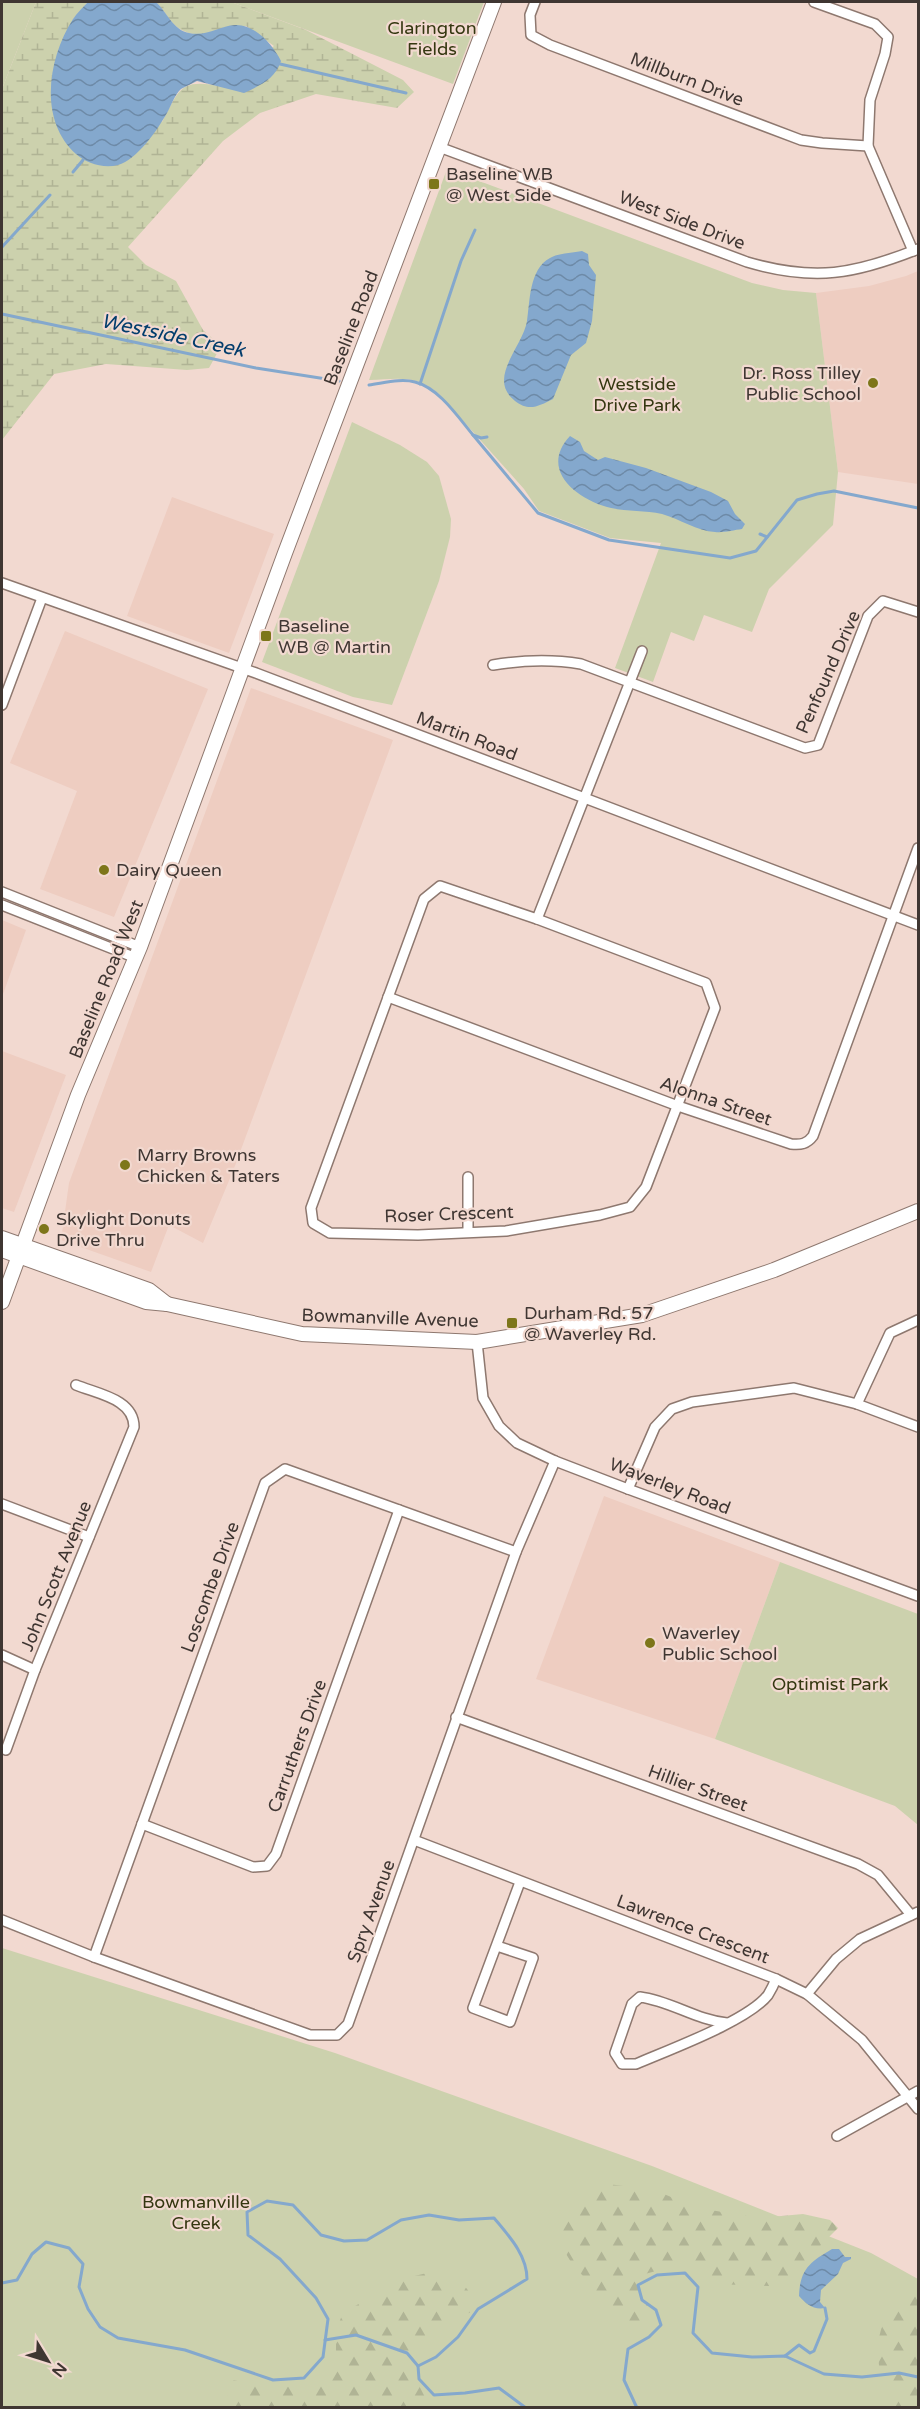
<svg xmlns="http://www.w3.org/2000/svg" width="920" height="2409" viewBox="0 0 920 2409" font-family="'Varela Round',sans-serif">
	<defs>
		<pattern id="forest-firs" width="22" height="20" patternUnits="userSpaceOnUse" patternTransform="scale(1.5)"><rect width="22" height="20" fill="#ccd1ad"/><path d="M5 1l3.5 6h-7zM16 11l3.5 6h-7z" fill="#b0b495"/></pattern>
		<pattern id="wetland-marsh" width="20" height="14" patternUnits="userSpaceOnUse" patternTransform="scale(1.5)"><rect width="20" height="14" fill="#ccd1ad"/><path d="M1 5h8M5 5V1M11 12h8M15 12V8" fill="none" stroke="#b0b495"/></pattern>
		<pattern id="water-waves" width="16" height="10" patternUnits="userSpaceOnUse" patternTransform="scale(1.5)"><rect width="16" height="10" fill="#84a8cd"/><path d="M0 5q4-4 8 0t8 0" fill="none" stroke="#6d8aa7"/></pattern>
	</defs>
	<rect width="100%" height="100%" fill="#f2d9d0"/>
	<g fill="#eecdc1">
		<polygon points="918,271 918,484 838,472 816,293 869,286 906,276"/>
		<polygon points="172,497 274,534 229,653 127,616"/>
		<polygon points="65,631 208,689 114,917 40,889 77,791 10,763"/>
		<polygon points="251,688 393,740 233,1171 203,1243 169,1225 151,1272 61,1240 69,1183"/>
		<polygon points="2,920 26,930 2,997"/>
		<polygon points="2,1051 66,1075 14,1212 2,1208"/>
		<polygon points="604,1496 780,1562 715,1739 536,1679"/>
	</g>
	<g fill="#ccd1ad">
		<polygon points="2,2 36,2 2,89"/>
		<polygon points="231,2 484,2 453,84"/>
		<path d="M447,169L752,283L783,290L816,293L838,472L833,525L769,589L752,632L704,615L694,641L671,632L653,682L615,668L661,543L610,538L539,511L524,489L439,394C416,374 398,379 369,380Z"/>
		<polygon points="352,422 400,445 427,462 439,476 451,519 450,537 439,581 392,705 353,697 262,662"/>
		<polygon points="780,1562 918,1614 918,1825 895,1806 715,1739"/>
		<polygon points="2,1948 335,2053 652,2166 871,2253 918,2279 918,2407 2,2407"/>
	</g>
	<g fill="url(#forest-firs)">
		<polygon points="608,2184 654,2190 698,2208 759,2218 803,2214 830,2220 838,2228 788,2278 770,2286 714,2284 692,2261 645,2274 649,2325 642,2331 606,2303 571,2262 555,2236 556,2227 580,2194"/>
		<path d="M427,2273C442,2274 461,2278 469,2292C472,2297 472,2306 473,2311L430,2331L412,2372L430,2407H223L233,2380L269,2388L305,2385L336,2360V2330L343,2313L402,2279Z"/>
		<path d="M918,2285V2407H893C881,2382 871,2350 884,2322C889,2310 900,2298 907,2287Z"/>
	</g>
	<path fill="url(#wetland-marsh)" d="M36,2H88L73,19L162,122C179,91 179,78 219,86L274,46L246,26C225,31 196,42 177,27C168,20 164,9 156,2H231L306,30L403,80L414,92L397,108L316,94L260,113L223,141L128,247L146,265L176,281L203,330L221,346L209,368L187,370L106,364L54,374L2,440V89Z"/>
	<g fill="url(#water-waves)">
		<path d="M88,2H156C167,12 173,30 189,33C207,37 219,26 235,25C255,24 273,45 281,61C275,79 261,85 244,93L197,81C192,84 186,86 181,89C175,94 171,106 167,113C158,129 137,160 118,165C103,169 86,163 76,154C38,120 48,58 73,19C77,13 83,7 88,2Z"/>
		<path d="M582,251L588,254L589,265L596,275L592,321L586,343L571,355L553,399C539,406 529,412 515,401C486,378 523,347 527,321C530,302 529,269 550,258C558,253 573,253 582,251Z"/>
		<path d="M570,436L580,442L584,451L598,460L605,457L646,468L711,492L728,501L735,514L745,524L742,529C734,530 723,533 715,532C697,531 680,519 662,514C644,510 625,512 607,507C573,497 540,468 570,436Z"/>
		<path d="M832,2249H839L845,2257H851V2259L843,2263L838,2274L821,2290L820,2302L825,2308C813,2310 806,2304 799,2296C800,2269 810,2262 832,2249Z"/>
	</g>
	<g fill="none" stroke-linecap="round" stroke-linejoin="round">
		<g stroke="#84a8cd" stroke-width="3">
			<polyline points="280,64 406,93"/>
			<polyline points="73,172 83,160"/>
			<polyline points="2,247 50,195"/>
			<polyline points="2,314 256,368 339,381"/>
			<polyline points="420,384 461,261 475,230"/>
			<path d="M369,385C384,383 401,378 415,382C439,388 458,417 473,435L481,438L487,437"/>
			<polyline points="473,435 538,513 609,540 730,558 756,551 797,500 817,494 834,491 918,508"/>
			<polyline points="760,534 767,537"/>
			<path d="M2,2283L17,2280L32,2254L46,2242L69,2248L83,2264L79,2287L88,2309L100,2327L118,2338L185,2350L273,2380L304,2378L323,2357L328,2319L316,2298L280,2259L248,2235L247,2212L267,2201L293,2205L321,2235L344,2241L367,2240L401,2220L429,2215L459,2220L494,2218C509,2236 527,2255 527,2279L478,2309L458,2337L436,2357L418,2366L419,2379L434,2395L465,2393L499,2388L526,2408"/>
			<polyline points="325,2340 356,2335 407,2353 418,2366"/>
			<polyline points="785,2356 799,2345 810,2353 814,2351 827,2319 825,2308"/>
			<polyline points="637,2408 624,2380 628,2349 649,2337 661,2325 656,2310 642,2300 638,2285 657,2275 685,2273 698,2287 693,2333 712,2353 752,2357 785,2356 824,2374 862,2377 899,2373 918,2377"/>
		</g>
		<g stroke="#8e786f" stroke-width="12">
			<g id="street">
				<polyline points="535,2 530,15 531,35 550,45 801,140 822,143 868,146"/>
				<polyline points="814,2 875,24 888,37 885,54 870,100 868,146 913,251"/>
				<path d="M439,147L747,262C815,282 855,274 918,249"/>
				<polyline points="2,583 256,673 918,925"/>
				<path d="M493,665C523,660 551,659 581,664L805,748L818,745L868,616L883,601L918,612"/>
				<polyline points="2,705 42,598"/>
				<polygon points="440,886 537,919 706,983 715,1008 646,1187 630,1207 600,1215 506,1231 418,1235 330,1233 313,1223 311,1208 424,899"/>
				<polyline points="2,892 140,947"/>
				<polyline points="2,905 136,958"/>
				<polyline points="537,919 642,651"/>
				<path d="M388,997L678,1106L791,1144C801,1145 807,1144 813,1136L918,848"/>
				<polyline points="468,1177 468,1231"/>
				<polyline points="477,1342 483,1398 499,1426 517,1443 555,1461 628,1489 918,1596"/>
				<polyline points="857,1404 890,1333 918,1320"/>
				<polyline points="628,1489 655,1427 672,1409 692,1402 794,1388 857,1404 918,1427"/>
				<polyline points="2,1504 89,1537"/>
				<polyline points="2,1655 35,1670"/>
				<polyline points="456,1717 858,1864 878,1875 911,1915"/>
				<path d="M6,1750L35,1670L134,1427C134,1399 98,1394 76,1385"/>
				<polyline points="142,1824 253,1867 267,1866 276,1854 399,1510"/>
				<polyline points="414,1840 776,1979 807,1994 862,2040 918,2109"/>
				<polyline points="2,1920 94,1957 310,2035 337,2035 348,2024 516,1552 555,1461"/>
				<polyline points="497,1946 533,1958 510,2022 473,2008 520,1882"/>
				<polyline points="94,1957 265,1483 285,1469 516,1552"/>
				<polyline points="807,1994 836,1959 860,1939 918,1912"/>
				<path d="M727,2023C696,2020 671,2001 640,1997L632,2004L615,2053L622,2064H636C668,2050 748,2021 768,1995C771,1990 774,1984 776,1979"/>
				<polyline points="837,2136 918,2091"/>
			</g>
		</g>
		<g stroke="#8e786f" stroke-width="16">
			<g id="secondary">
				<polyline points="2,1238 149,1290 167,1304"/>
				<polyline points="2,1250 146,1302 167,1304 302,1334 477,1342 642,1315 774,1270 918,1211"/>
				<polyline points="2,1302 78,1095 140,947 285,553 494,2"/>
			</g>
		</g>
		<use href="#street" stroke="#fff" stroke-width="9"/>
		<use href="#secondary" stroke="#fff" stroke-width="14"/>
	</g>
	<g fill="#7d761a" stroke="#f2d9d0" stroke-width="2">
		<rect x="428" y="178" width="12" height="12" rx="3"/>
		<circle cx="873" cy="383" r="6"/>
		<rect x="260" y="630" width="12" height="12" rx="3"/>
		<circle cx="104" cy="870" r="6"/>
		<circle cx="125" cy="1165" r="6"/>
		<circle cx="44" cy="1229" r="6"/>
		<rect x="506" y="1317" width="12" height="12" rx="3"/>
		<circle cx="650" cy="1643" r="6"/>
	</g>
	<g text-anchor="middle" stroke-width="4.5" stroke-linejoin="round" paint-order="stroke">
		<g font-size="18" fill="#343710" stroke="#f2d9d0">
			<text x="432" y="34">Clarington<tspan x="432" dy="21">Fields</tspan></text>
			<text x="637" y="390">Westside<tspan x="637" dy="21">Drive Park</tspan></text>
			<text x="830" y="1690">Optimist Park</text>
			<text x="196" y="2208">Bowmanville<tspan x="196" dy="21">Creek</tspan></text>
		</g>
		<g font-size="18" fill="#3f3632" stroke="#f2d9d0">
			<text transform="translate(687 79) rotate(21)" y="6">Millburn Drive</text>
			<text transform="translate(682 220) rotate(21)" y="6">West Side Drive</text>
			<text transform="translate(351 328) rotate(-69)" y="6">Baseline Road</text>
			<text transform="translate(828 672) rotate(-66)" y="6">Penfound Drive</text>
			<text transform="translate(467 736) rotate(21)" y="6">Martin Road</text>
			<text transform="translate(106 979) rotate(-68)" y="6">Baseline Road West</text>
			<text transform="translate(716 1101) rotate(19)" y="6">Alonna Street</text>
			<text transform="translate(449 1214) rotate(-2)" y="6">Roser Crescent</text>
			<text transform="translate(390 1318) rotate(2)" y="6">Bowmanville Avenue</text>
			<text transform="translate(670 1486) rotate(21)" y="6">Waverley Road</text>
			<text transform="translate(56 1576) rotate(-68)" y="6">John Scott Avenue</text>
			<text transform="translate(210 1587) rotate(-70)" y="6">Loscombe Drive</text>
			<text transform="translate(297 1746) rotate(-70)" y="6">Carruthers Drive</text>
			<text transform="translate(698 1788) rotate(20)" y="6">Hillier Street</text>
			<text transform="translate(371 1911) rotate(-70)" y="6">Spry Avenue</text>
			<text transform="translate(693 1929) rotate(21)" y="6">Lawrence Crescent</text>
		</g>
		<g font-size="18" fill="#3f3632" stroke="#f2d9d0" text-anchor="start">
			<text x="446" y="180">Baseline WB<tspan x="446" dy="21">@ West Side</tspan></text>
			<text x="861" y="379" text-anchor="end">Dr. Ross Tilley<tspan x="861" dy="21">Public School</tspan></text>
			<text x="278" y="632">Baseline<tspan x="278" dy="21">WB @ Martin</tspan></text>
			<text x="116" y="876">Dairy Queen</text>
			<text x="137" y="1161">Marry Browns<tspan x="137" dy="21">Chicken &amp; Taters</tspan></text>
			<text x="56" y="1225">Skylight Donuts<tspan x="56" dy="21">Drive Thru</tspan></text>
			<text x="524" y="1319">Durham Rd. 57<tspan x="524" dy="21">@ Waverley Rd.</tspan></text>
			<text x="662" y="1639">Waverley<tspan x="662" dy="21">Public School</tspan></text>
		</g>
		<g font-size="20" font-style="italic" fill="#033d6c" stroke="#f2d9d0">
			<text transform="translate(173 335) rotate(12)" y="7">Westside Creek</text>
		</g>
	</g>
	<rect width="920" height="2409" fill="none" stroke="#3f3632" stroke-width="6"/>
	<g transform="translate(48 2361) rotate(128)" stroke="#f2d9d0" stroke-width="4.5" paint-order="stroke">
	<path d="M0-4.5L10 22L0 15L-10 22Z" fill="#3f3632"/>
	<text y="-9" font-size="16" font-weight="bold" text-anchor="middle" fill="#3f3632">N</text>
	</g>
</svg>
